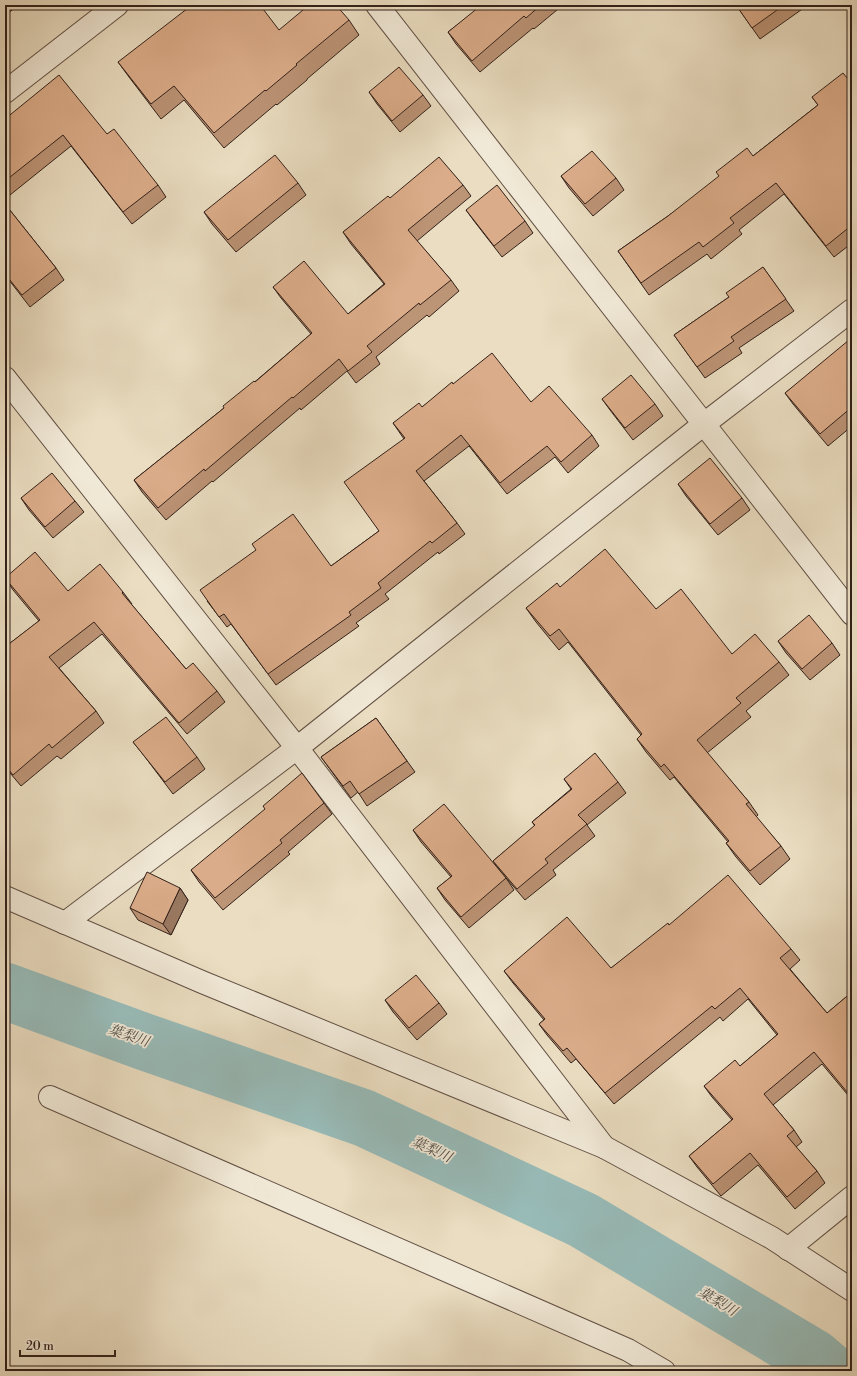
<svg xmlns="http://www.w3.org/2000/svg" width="857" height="1376" viewBox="0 0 857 1376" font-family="'Libre Bodoni','Noto Serif JP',serif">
	<rect width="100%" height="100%" fill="#eaddc1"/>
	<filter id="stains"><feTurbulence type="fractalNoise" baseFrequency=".005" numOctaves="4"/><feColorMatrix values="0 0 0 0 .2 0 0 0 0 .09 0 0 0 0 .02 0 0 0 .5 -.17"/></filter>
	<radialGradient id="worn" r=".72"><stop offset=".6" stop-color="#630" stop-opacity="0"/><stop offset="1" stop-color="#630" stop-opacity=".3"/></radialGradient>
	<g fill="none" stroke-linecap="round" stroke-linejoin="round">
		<polyline stroke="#98bbb8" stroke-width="57" points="5,991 145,1042 364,1118 583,1220 814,1358 829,1371"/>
		<g stroke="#615044" stroke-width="24">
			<g id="minor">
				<polyline points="377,5 852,614"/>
				<polyline points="5,92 117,5"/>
				<polyline points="5,378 297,748 604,1147"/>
				<polyline points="5,897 202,982 604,1147 772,1238 852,1290"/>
				<polyline points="65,923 297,748 704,424 852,310"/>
				<polyline points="50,1097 628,1350 664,1371"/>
				<polyline points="788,1249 852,1197"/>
			</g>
		</g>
		<use href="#minor" stroke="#f1e9d7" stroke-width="22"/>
	</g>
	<g fill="#bc9476" stroke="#33211a">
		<polygon points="5,5 18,5 5,16"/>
		<polygon points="483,5 563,5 534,29 533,28 480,72 456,44 448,32"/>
		<polygon points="736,5 808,5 760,39"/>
		<polygon points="349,20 359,35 307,79 307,80 277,105 276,104 224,148 184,100 161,119 129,77 118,62 279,30"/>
		<polygon points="852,84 852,243 834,257 784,194 739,230 742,234 711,259 707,254 649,295 618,251 668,216 753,156 818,105 812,97"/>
		<polygon points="369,92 423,95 431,106 400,132 377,104"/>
		<polygon points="5,119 107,134 158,185 166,197 132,224 71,146 5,199"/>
		<polygon points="561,176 616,178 624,190 593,216 569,188"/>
		<polygon points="298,183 306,195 236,252 212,224 204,212"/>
		<polygon points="463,185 471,196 417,241 451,280 459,291 429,317 427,315 376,357 380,364 356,383 347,371 301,410 300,408 213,482 212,481 166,520 142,492 134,480 224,408 311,334 281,298 273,287 348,314 384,284 351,244 343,232 390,198"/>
		<polygon points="5,204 56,268 64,280 30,307 5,275"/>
		<polygon points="466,210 525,221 533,233 502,257 474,221"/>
		<polygon points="763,267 794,311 739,348 742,353 705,378 674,335 729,297"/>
		<polygon points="852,342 852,426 828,446 793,404 785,393"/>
		<polygon points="453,384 531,402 592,435 599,446 568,473 555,457 507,494 469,446 424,481 457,523 465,534 439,554 438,552 385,594 389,599 356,623 359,626 276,685 231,624 227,627 207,601 331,566 379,531 404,439 393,423 422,407"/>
		<polygon points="602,399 655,404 663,416 633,440 610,410"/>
		<polygon points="678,484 742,498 750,510 718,535 686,496"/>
		<polygon points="21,498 75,501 84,512 53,538 29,510"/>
		<polygon points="5,578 68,591 123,592 132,604 131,604 186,669 217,691 225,702 187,734 102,634 59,668 96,711 104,723 61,759 57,756 21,786 5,767 5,647 39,621 13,590"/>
		<polygon points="560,587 656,609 732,654 779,662 789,675 746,711 751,717 707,753 749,802 758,815 756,817 781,846 790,859 760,885 736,857 726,843 728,842 674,777 670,780 646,752 637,739 641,735 568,642 559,650 536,622 526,608"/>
		<polygon points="778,641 832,643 840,655 810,680 786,653"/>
		<polygon points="376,718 415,772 367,806 358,792 351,798 321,757"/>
		<polygon points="133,742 197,757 205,769 173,794 142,753"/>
		<polygon points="564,779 618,782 626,793 587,825 595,836 553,870 556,875 525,900 501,872 493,861 535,826 532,822 571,789"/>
		<polygon points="324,803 332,814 288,852 290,854 223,910 199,882 191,870"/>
		<polygon points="413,830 506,878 514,890 469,928 445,900 437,888 451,877 421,842"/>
		<polygon points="180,888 188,900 171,935 138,920 130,908"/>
		<polygon points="669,925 791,949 800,960 790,969 827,1013 852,992 852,1100 822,1064 773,1105 794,1130 802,1142 796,1147 817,1171 825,1183 795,1209 758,1165 721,1196 697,1167 689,1156 732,1120 712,1097 704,1086 740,1066 777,1035 748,999 723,1021 720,1017 614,1104 576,1059 571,1063 547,1035 539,1024 544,1020 513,983 504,971 611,968"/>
		<polygon points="385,1000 439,1003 447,1014 417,1040 393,1012"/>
	</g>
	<polygon fill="#997860" stroke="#33211a" points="180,888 188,900 171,935 163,924"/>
	<g fill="#dbac89" stroke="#33211a">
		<polygon points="192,5 260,5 279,30 309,5 336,5 349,20 296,64 297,65 266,91 265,90 214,133 174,86 151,104 118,62"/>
		<polygon points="483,5 541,5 526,18 524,16 472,61 448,32 479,7 480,8"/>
		<polygon points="736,5 784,5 752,28"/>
		<polygon points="399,67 423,95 392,121 369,92"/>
		<polygon points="843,73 852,84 852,225 826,246 776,183 730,218 734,223 703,247 699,242 641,283 618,251 668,216 719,176 716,172 747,148 753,156 818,105 812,97"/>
		<polygon points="59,75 107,134 114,129 158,185 123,212 63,135 5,181 5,119"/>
		<polygon points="592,151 616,178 585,204 561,176"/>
		<polygon points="275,155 298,183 228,240 204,212"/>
		<polygon points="439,157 463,185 408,230 451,280 420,305 419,303 367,346 372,352 348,371 339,359 293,398 292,397 205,471 204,469 158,508 134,480 224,408 223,406 254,381 255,382 312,333 273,287 304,261 348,314 385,284 343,232 388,196 390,198"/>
		<polygon points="497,185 525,221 494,246 466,210"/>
		<polygon points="5,204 56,268 22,295 5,274"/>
		<polygon points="763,267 786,299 731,337 734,341 697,367 674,335 729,297 726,293"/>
		<polygon points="849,340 851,343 852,342 852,407 820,434 785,393"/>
		<polygon points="492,353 531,402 549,386 592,435 561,462 547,446 500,483 461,435 416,471 457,523 432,543 430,541 378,583 381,588 349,612 351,615 268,674 224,614 219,617 200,590 256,550 252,544 293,514 331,566 379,531 344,482 405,438 393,423 419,403 422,407 452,382 453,384"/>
		<polygon points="631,375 655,404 625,428 602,399"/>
		<polygon points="710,458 742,498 710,524 678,484"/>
		<polygon points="52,473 75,501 45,527 21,498"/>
		<polygon points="605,549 656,609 681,589 732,654 755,634 779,662 736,698 741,703 697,740 749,802 746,804 781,846 750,871 726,843 729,841 664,764 661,767 637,739 642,734 559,629 550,636 526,608 557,583 560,587"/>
		<polygon points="35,552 68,591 100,564 123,592 122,593 186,669 193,663 217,691 179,723 94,622 49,657 96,711 52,748 49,744 13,775 5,765 5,647 40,620 5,578"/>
		<polygon points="809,615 832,643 802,669 778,641"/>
		<polygon points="166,717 197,757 165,782 133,742"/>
		<polygon points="376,718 407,761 359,794 350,781 343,786 321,757"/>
		<polygon points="595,753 618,782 578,815 587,824 545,859 548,863 517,889 493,861 535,825 532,822 572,789 564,779"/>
		<polygon points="302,773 324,803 280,840 282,843 215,898 191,870 265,809 263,806"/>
		<polygon points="444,804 506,878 461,917 437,888 452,876 413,830"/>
		<polygon points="147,872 180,888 163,924 130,908"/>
		<polygon points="728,875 791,949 780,958 827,1013 852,992 852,1098 814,1052 764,1094 794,1130 787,1136 817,1171 787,1197 750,1153 713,1184 689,1156 733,1119 704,1086 735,1060 740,1066 778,1034 740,988 715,1009 712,1006 605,1093 567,1048 563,1051 539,1024 545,1019 504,971 567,917 611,968 668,923 669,925"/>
		<polygon points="416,975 439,1003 409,1028 385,1000"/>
	</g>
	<g text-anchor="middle" stroke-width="3.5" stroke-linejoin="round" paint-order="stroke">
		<g font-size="14" font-style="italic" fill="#514f49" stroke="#f1e9d7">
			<text transform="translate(129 1035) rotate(19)" y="5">葉梨川</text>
			<text transform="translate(432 1149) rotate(25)" y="5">葉梨川</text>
			<text transform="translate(718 1301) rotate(31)" y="5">葉梨川</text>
		</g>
	</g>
	<rect width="857" height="1376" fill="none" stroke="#eaddc1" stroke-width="20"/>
	<rect x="6" y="6" width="845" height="1364" fill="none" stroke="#33211a" stroke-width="2"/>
	<rect x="10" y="10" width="837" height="1356" fill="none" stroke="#33211a"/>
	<path d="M20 1350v6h95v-6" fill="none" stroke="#33211a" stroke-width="2"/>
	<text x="26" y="1350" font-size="12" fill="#33211a" stroke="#f1e9d7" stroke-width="3" paint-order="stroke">20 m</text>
	<rect width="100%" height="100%" filter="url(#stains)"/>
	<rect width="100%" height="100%" fill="url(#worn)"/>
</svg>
